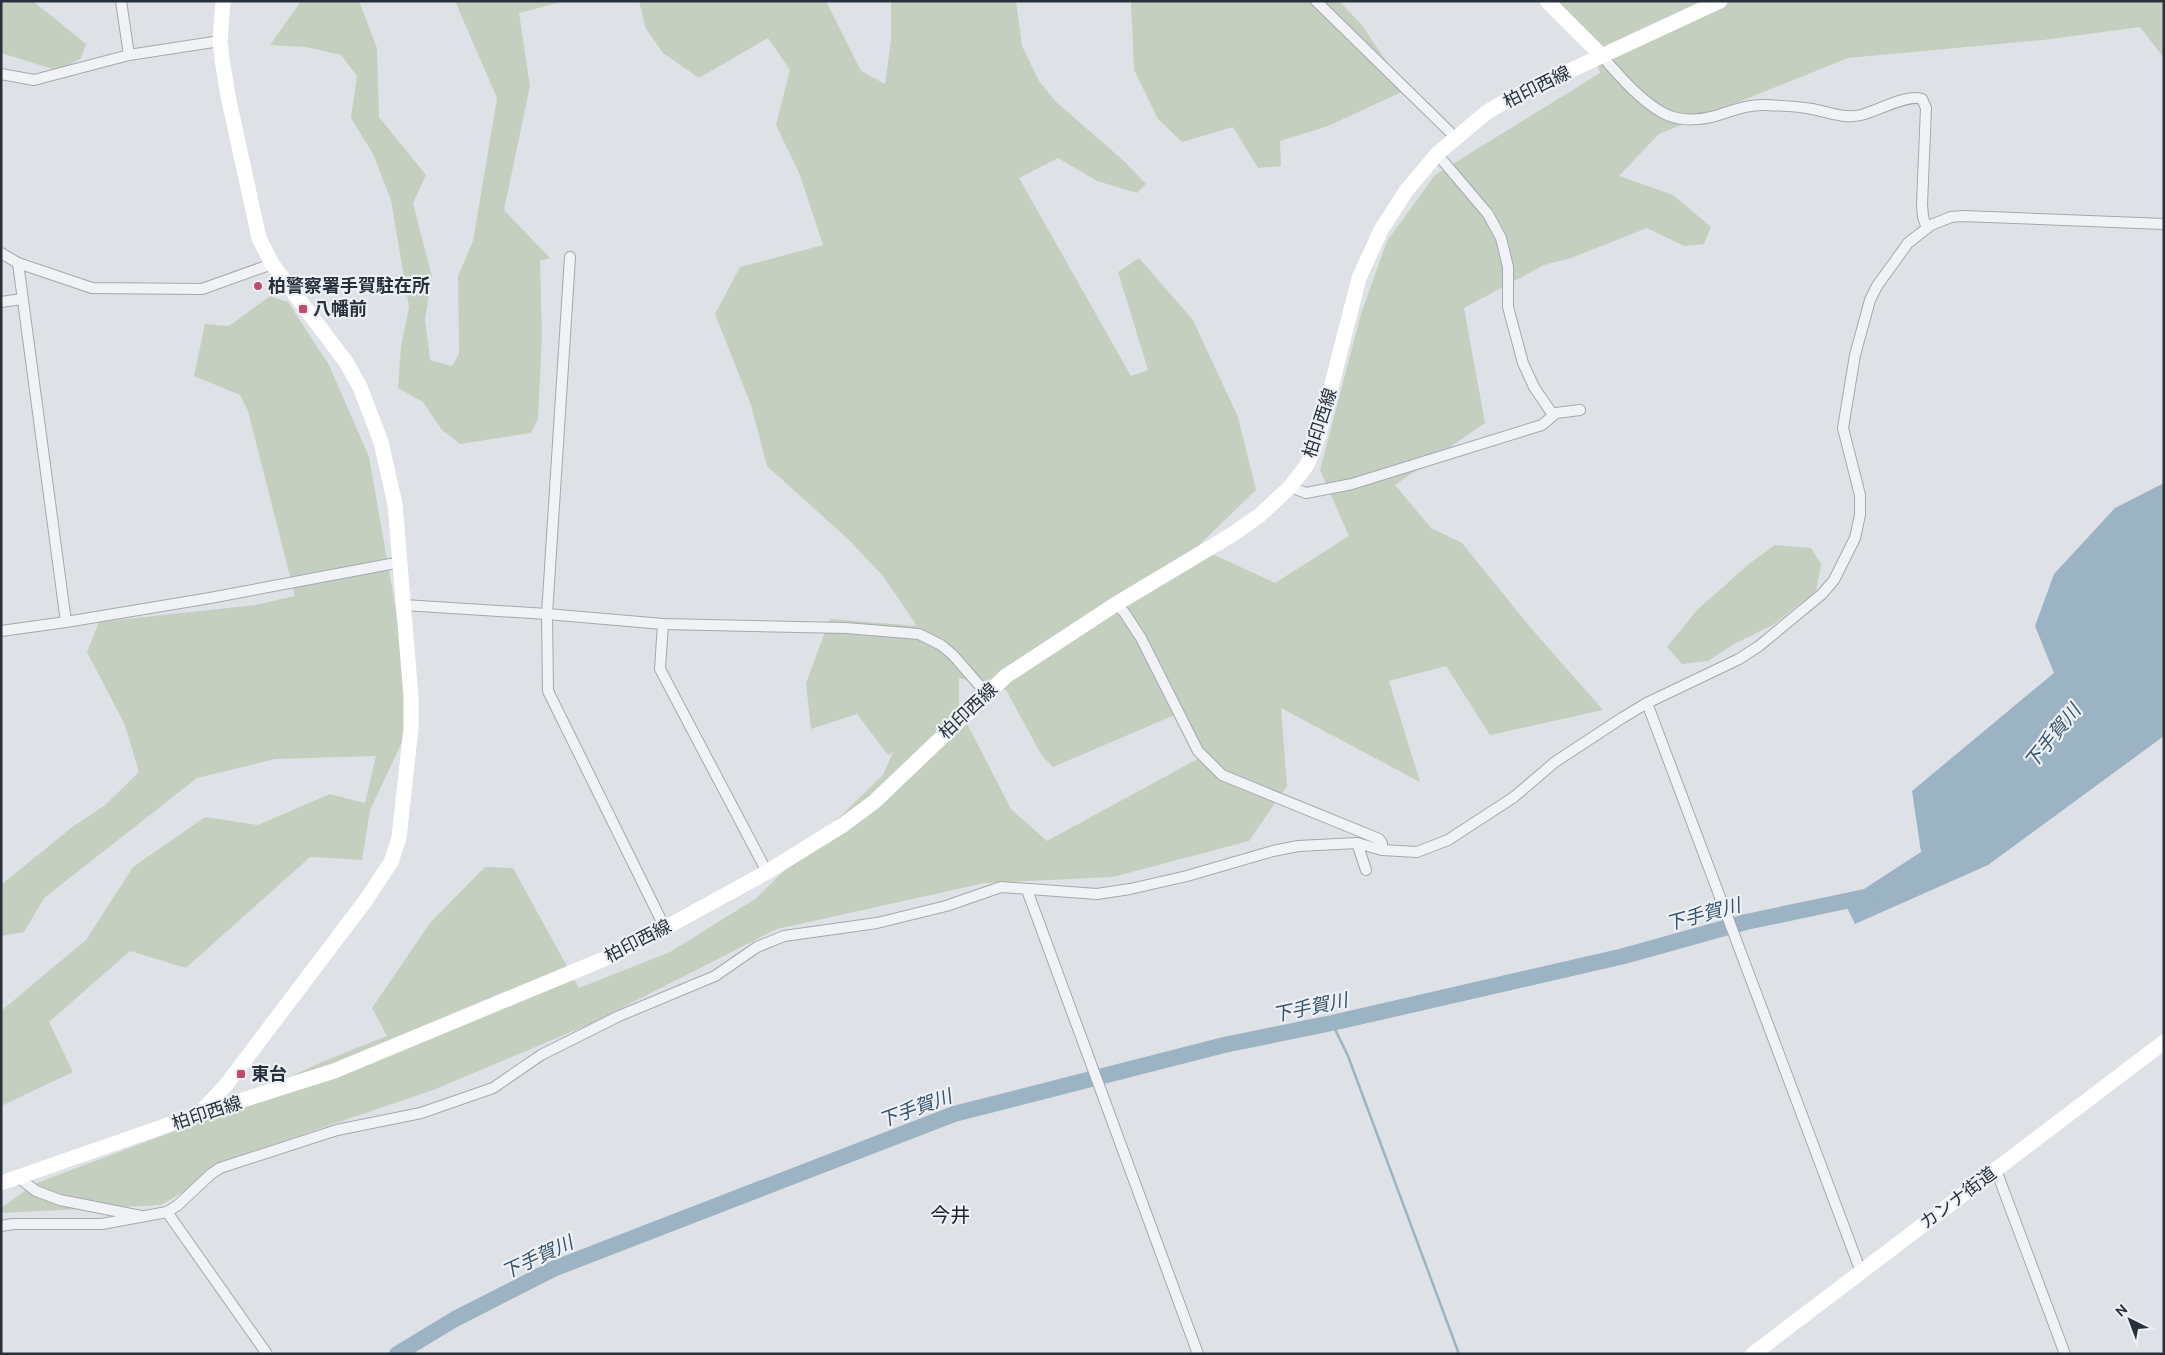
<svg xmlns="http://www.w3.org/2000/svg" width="2165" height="1355" viewBox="0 0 2165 1355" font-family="Ubuntu,'Noto Sans JP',sans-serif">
	<rect width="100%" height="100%" fill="#dee2e6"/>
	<g fill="#c5cfbf" fill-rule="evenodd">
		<polygon points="1,1 33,1 86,44 81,58 59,71 1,53"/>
		<polygon points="301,1 359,1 377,48 379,117 426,175 413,203 432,277 425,319 430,360 452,366 459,354 458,276 473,241 497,98 455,1 565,1 519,13 530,86 504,210 550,258 540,261 542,335 538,419 531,433 460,444 442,430 423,402 398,388 401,346 409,307 391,200 373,154 351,118 357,76 341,55 306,47 270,45"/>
		<path d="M639,1H826L861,71L885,84L891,40V1H1016L1022,46L1039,81L1056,102L1123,160L1146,184L1137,193L1097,181L1058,158L1019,178L1131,376L1148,370L1118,272L1139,258L1193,320L1238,417L1256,490L1197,547L1275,583L1349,536L1320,470L1361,314L1387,241L1435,175L1600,73L1589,38L1556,1H2164V58L2140,27L2043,40L1848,58L1659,134L1619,176L1673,195L1711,227L1704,244L1684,246L1647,228L1571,258L1544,265L1464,308L1485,423L1395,485L1431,528L1462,543L1530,627L1603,710L1490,735L1446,666L1389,681L1420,782L1281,708L1287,786L1249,841L1113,877L985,883L777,929L590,1024L433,1090L213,1165L196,1185L161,1205L1,1213V1208L34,1184L170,1133L324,1061L387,1036L372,1008L430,923L485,867L513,868L579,988L670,952L755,899L883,775L893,752L888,755L857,714L811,729L806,683L830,619L917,626L883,576L848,539L767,466L751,405L715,314L740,267L823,245L800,175L776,125L790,70L768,38L699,78L663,53L646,29ZM959,678L1006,690L1042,756L1053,767L1177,714L1205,755L1047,841L1011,809L959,708Z"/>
		<polygon points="1131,1 1339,1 1361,24 1406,90 1328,126 1280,141 1281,166 1258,168 1233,127 1182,142 1158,119 1134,70"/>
		<polygon points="270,296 288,302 329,365 369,457 397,616 406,680 405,736 370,810 362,860 310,857 186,968 130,951 49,1022 73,1072 1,1106 1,1011 86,940 133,867 205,817 258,825 330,794 365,803 376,756 275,759 197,778 44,898 24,932 1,936 1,885 71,828 104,806 139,772 125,725 87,652 99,622 255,605 295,596 248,411 240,395 194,376 205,324 229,326"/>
		<polygon points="1775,545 1811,548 1821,564 1816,591 1773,625 1736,643 1708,661 1682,664 1667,647 1697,610 1750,563"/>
	</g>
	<polygon fill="#9bb3c3" points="2164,483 2164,736 1988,865 1855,924 1844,902 1921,852 1912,791 2054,673 2035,626 2054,574 2115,508"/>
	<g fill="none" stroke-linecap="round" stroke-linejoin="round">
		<polyline stroke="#9bb3c3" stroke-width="2.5" points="1332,1023 1348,1056 1459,1354"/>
		<polyline stroke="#9bb3c3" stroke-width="16" points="397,1354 455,1319 553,1269 954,1114 1224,1045 1332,1023 1624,956 1746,922 1865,897"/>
		<g stroke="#a4a9af" stroke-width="12">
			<g id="street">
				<polyline points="121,1 129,55"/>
				<polyline points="1316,1 1455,137"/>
				<path d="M1602,56C1619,76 1646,107 1670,116C1683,121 1702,120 1715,116C1732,111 1748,104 1767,105C1782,106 1797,106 1812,109C1828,112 1844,119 1861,115C1875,112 1909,93 1922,99L1926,108L1922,204L1923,217L1927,228"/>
				<polyline points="1,74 34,80 129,55 220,41"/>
				<polyline points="1437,154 1488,214 1501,238 1508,267 1508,307 1523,363 1534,387 1553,415"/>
				<polyline points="1,253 18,263 92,288 202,289 272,264"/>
				<polyline points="570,257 547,614 548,691 665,928"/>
				<polyline points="18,263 66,622"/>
				<polyline points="1,302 22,299"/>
				<polyline points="1290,487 1306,493 1352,484 1542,425 1556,413 1580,410"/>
				<polyline points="1116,604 1124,612 1141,638 1198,751 1222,775 1379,839 1382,843 1382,850"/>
				<polyline points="404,605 547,614 663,624 846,628 919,634 941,645 953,655 986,693"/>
				<polyline points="663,624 660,669 767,872"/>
				<polyline points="1,631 66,622 210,598 401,562"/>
				<polyline points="1647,703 1861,1272"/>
				<polyline points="1357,843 1366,870"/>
				<polyline points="1027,890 1198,1354"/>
				<polyline points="1996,1170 2065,1354"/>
				<polyline points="18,1177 36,1191 60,1200 141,1216"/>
				<polyline points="167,1212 267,1354"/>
				<polyline points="1,1226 13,1224 102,1224 167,1212 178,1205 211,1174 220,1168 337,1130 421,1113 493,1088 541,1055 619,1016 715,976 757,947 784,936 877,923 946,906 1001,887 1097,894 1130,889 1187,876 1273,851 1298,846 1357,843 1382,850 1417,852 1448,840 1514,797 1555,762 1622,718 1647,703 1739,659 1759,646 1822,594 1834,580 1855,538 1860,515 1860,495 1843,428 1855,355 1870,300 1877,286 1908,243 1931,225 1951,217 1963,216 2164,224"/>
			</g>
		</g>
		<use href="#street" stroke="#f0f2f5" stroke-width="10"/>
		<g stroke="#fff" stroke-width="15">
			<polyline points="1547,1 1602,56"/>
			<polyline points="200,1113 226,1085 366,900 391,862 399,838 411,728 411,696 395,504 381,442 360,387 346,362 272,264 259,238 228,96 222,59 220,41 223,1"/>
			<polyline points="1,1183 199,1114 334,1071 604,959 665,928 767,872 843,825 874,802 1006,676 1116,604 1233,534 1260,515 1290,487 1307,465 1319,435 1359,278 1381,230 1406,191 1437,154 1487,112 1511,98 1720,1"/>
			<polyline points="1753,1354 2164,1042"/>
		</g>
	</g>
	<g fill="#c14c69" stroke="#edf0f4" stroke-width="2">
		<circle cx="258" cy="286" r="5"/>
		<rect x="298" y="304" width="10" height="10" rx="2.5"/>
		<rect x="236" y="1069" width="10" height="10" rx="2.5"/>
	</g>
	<g text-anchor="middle" stroke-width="4.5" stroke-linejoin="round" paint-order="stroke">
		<g font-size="18" fill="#28313b" stroke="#edf0f4">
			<text transform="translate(1537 87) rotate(-26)" y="6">柏印西線</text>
			<text transform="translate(1320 423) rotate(-72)" y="6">柏印西線</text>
			<text transform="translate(968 711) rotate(-43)" y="6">柏印西線</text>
			<text transform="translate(638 941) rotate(-27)" y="6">柏印西線</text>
			<text transform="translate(207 1113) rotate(-18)" y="6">柏印西線</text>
			<text transform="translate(1958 1198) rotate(-37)" y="6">カンナ街道</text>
		</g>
		<g font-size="18" font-weight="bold" fill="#28313b" stroke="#edf0f4" text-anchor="start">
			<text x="268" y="292">柏警察署手賀駐在所</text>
			<text x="313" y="315">八幡前</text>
			<text x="251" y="1080">東台</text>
		</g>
		<g font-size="19" font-style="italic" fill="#36536b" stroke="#edf0f4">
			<text transform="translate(2052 736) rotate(-51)" y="7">下手賀川</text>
			<text transform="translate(1703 914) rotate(-15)" y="7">下手賀川</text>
			<text transform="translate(1310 1007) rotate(-12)" y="7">下手賀川</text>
			<text transform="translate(915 1108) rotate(-20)" y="7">下手賀川</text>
			<text transform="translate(537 1257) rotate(-25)" y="7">下手賀川</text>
		</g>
		<g font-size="20" fill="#1b222c" stroke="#edf0f4">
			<text x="950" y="1222">今井</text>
		</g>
	</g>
	<rect width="2165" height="1355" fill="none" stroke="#28313b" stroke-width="5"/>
	<g transform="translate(2130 1320) rotate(318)" stroke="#edf0f4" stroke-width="4" paint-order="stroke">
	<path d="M0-4L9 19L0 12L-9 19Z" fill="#28313b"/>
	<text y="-8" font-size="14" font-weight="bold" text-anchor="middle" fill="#28313b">N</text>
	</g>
</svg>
